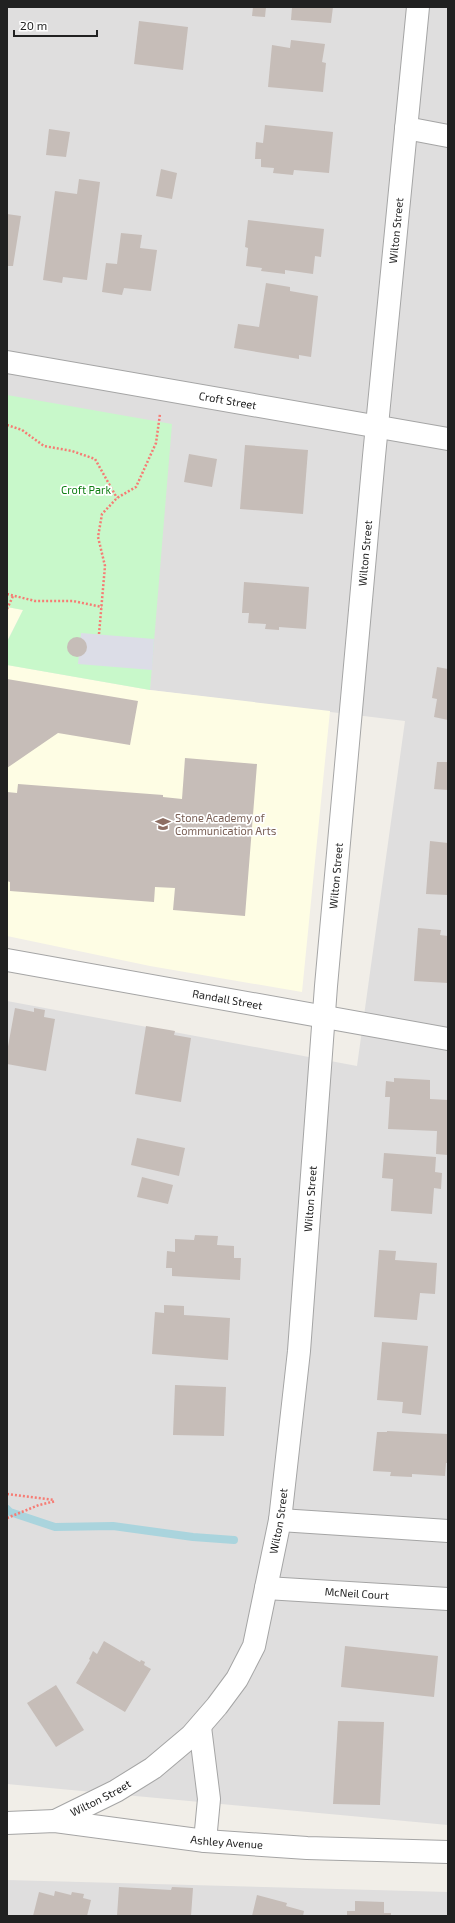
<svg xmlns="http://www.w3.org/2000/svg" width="455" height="1923" viewBox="0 0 455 1923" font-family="'Exo 2',sans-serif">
	<rect width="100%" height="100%" fill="#f1eee8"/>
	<g fill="#dfdede">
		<polygon points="7,7 448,7 448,1825 7,1784 7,1001 357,1066 405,721 150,690 156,443 7,411"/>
		<polygon points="7,1880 448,1892 448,1916 7,1916"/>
	</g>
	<g fill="#fefde4">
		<polygon points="7,607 23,610 7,641"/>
		<polygon points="7,665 150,690 330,711 302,992 150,966 7,936"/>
	</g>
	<polygon fill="#c8f8ca" points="7,395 172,424 150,690 7,665 7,642 23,610 7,607"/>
	<polygon fill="#dcdde7" points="81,633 154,639 152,670 78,664"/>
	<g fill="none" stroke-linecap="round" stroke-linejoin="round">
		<polyline stroke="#aad4dd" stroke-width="8" points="7,1509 10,1512 55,1527 113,1526 193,1537 234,1540"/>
	</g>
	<g fill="#c6bdb8">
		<polygon points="253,7 266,7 265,17 252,16"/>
		<polygon points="292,7 333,7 331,23 291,20"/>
		<polygon points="139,21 188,27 183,70 134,64"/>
		<polygon points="291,40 325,44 322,62 326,63 323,92 268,87 272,45 290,48"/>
		<polygon points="265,125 333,132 329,173 294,170 293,175 273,173 274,168 261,167 261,159 255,159 256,142 263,143"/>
		<polygon points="49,129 70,132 66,157 46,155"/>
		<polygon points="161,169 177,173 172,199 156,196"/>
		<polygon points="79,179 100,182 87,280 63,277 62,283 43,280 55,191 77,194"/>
		<polygon points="7,214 21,216 13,266 7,266"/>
		<polygon points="248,220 324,229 321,257 315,256 313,274 285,270 285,274 261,271 262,268 246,266 248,248 245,247"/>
		<polygon points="121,233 142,235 140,248 157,250 151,291 124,288 122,295 102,292 106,263 117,264"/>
		<polygon points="266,283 290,287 290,291 318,296 311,357 299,355 299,359 234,348 238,324 259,327"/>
		<polygon points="245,445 308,450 303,514 240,509"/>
		<polygon points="189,454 217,459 212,487 184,482"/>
		<polygon points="244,582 309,587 306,629 279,627 279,630 265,629 266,624 248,623 249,613 242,613"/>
		<circle cx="77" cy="647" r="10"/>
		<polygon points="437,667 448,669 448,720 434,717 437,699 432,698"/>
		<polygon points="7,679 138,701 130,745 58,733 7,768"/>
		<polygon points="185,758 257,764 245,916 173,910 175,888 155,887 154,902 10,891 10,882 7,881 7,792 17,793 18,784 163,795 163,797 182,799"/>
		<polygon points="437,762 448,762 448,790 434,789"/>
		<polygon points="430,841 448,843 448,895 426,894"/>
		<polygon points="418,928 441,930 440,935 448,936 448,983 414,981"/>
		<polygon points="15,1008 34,1012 34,1008 45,1010 44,1017 55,1019 46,1071 7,1064 7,1052"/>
		<polygon points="146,1026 175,1031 174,1035 191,1038 181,1102 135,1094"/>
		<polygon points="394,1078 430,1080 430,1099 448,1100 448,1155 436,1154 437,1131 388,1129 390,1097 385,1097 386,1081 394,1082"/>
		<polygon points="137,1138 185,1148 179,1176 131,1165"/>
		<polygon points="384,1153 436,1157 435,1172 442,1173 441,1189 434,1188 432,1214 391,1211 393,1179 382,1178"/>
		<polygon points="142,1177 173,1185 168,1204 137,1197"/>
		<polygon points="195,1235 218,1236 217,1245 234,1246 234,1258 241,1258 240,1280 172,1276 172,1268 166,1268 167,1251 175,1252 175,1239 194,1240"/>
		<polygon points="379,1250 396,1251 395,1260 437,1263 435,1294 420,1293 417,1320 374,1317"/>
		<polygon points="164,1305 184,1306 184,1315 230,1318 228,1360 152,1354 155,1312 164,1313"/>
		<polygon points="382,1342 428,1346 421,1415 402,1413 403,1402 377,1400"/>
		<polygon points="175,1385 226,1387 224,1436 173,1435"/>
		<polygon points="387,1431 448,1434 448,1463 446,1463 445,1476 412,1474 412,1477 390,1476 391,1472 373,1471 377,1432 387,1432"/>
		<polygon points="104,1641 140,1662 141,1660 145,1662 144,1665 151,1669 125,1712 76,1683 90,1660 89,1659 93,1651 97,1654"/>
		<polygon points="345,1646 438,1656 434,1697 341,1687"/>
		<polygon points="56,1685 84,1730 56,1747 27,1703"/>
		<polygon points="338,1721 384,1722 380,1805 333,1804"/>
		<polygon points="119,1887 171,1890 172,1887 193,1888 191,1916 117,1916"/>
		<polygon points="55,1891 71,1895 72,1892 84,1894 83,1898 91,1900 87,1916 33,1916 39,1892 54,1896"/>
		<polygon points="257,1895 287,1903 286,1906 304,1911 303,1916 252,1916"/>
		<polygon points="355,1901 384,1902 384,1913 391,1913 391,1916 347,1916 347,1911 355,1911"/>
	</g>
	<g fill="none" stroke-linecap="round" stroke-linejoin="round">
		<g stroke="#a5a5a5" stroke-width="24">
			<g id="minor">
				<polyline points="406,128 448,136"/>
				<path id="s1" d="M7,362L448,439"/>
				<path id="s2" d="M7,960L448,1039"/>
				<polyline points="280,1520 448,1531"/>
				<path id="s3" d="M266,1588L448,1599"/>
				<polyline points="200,1727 209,1799 205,1841"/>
				<path id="s4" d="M55,1821L116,1791L153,1768L191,1736L217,1706L237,1679L254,1646L280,1520L299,1351L326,986L374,456L418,7"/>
				<path id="s5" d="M7,1823L55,1821L205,1841L307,1848L448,1852"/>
			</g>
		</g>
		<g stroke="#f67c74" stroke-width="2.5" stroke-dasharray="2 2" stroke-linecap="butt">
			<polyline points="7,425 22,430 44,446 72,451 95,459 117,498"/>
			<polyline points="7,594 35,601 73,601 102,607"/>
			<polyline points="7,609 13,596"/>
			<polyline points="99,634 105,566 98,537 102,514 117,498 136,487 156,443 160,414"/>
			<polyline points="7,1494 54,1500"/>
			<polyline points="7,1518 39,1505 56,1501"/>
		</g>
		<use href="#minor" stroke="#fff" stroke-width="22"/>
	</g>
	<defs>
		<g id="school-bare" transform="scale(1.2)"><path d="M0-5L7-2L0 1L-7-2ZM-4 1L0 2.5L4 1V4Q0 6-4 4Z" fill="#8d6e63" stroke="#fff" stroke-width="2.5" paint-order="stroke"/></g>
	</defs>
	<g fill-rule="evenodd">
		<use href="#school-bare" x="163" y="824"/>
	</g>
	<g text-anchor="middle" stroke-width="3.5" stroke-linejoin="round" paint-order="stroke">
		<g font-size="11" fill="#212121" stroke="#fff">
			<text dy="4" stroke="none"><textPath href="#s4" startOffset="1695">Wilton Street</textPath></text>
			<text dy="4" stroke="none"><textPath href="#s1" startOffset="224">Croft Street</textPath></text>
			<text dy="4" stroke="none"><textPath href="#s4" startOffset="1371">Wilton Street</textPath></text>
			<text dy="4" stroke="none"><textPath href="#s4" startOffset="1047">Wilton Street</textPath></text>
			<text dy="4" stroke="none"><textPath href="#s2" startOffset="224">Randall Street</textPath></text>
			<text dy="4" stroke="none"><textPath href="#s4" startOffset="723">Wilton Street</textPath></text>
			<text dy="4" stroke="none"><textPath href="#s4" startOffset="399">Wilton Street</textPath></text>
			<text dy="4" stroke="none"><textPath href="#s3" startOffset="91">McNeil Court</textPath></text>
			<text dy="4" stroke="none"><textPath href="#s4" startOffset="51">Wilton Street</textPath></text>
			<text dy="4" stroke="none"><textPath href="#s5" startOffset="221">Ashley Avenue</textPath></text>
		</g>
		<g font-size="11" fill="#0f7f13" stroke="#fff">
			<text x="86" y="494">Croft Park</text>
		</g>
		<g font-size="11" fill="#785e54" stroke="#fff" text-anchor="start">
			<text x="175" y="822">Stone Academy of<tspan x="175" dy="13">Communication Arts</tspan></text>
		</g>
	</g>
	<rect width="455" height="1923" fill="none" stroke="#212121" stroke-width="16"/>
	<path d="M14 30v6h83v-6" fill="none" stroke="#212121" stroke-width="2"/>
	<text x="20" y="30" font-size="12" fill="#212121" stroke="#ffffff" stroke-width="3" paint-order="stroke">20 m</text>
</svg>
